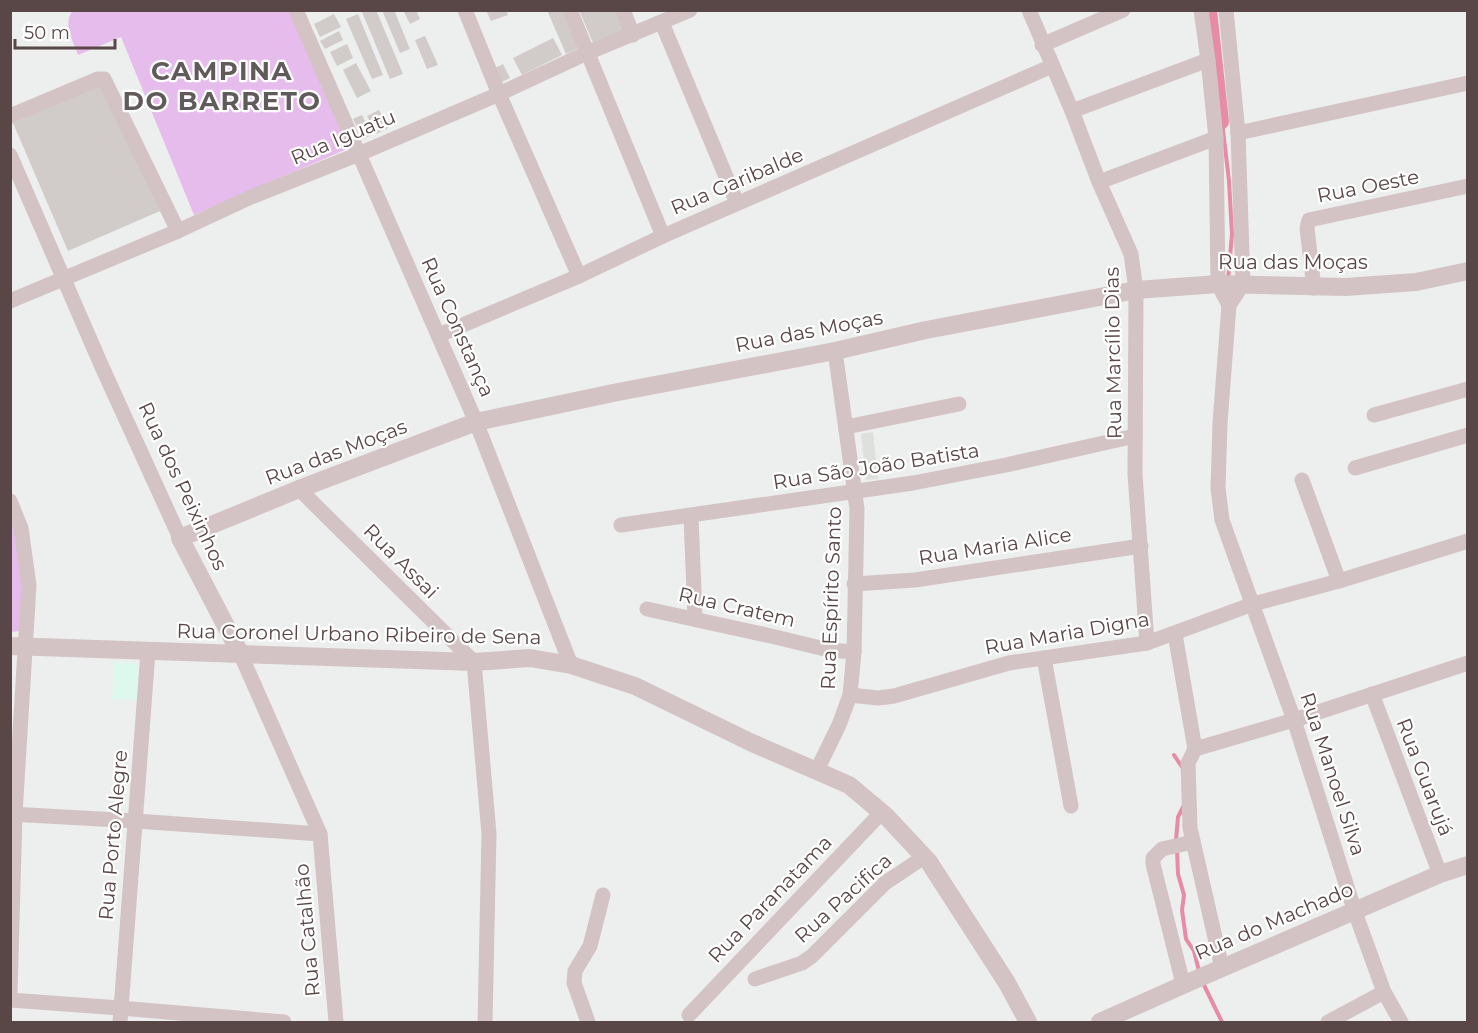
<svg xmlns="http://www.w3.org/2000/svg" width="1478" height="1033" viewBox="0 0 1478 1033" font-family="Montserrat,sans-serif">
	<rect width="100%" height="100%" fill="#ecefee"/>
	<polygon fill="#dee0de" points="873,432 878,479 866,480 861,434"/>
	<polygon fill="#ddf9ed" points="114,662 134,663 138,666 138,700 112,699"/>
	<g fill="#e6bcec">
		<path d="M73,10L291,11L348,145L347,149L194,215L121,37L78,55C73,40 62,24 73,10Z"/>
		<polygon points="14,523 23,560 20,631 11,632 10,525"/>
	</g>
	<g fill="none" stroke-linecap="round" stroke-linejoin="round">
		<g stroke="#e78ba6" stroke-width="4">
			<polyline points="1222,122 1229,181 1232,234 1228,280"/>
			<polyline points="1174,755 1182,767"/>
			<polyline points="1176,840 1178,817 1183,807"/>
			<polyline points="1177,850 1178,874 1184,895 1182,910 1186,939 1194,951 1199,971"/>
			<polyline points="1202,981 1222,1022"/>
		</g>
		<polyline stroke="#e78ba6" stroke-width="14" points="1210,10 1222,122"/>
	</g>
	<g fill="#d1cbca">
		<polygon points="365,10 376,10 403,74 390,79 362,12"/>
		<polygon points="382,10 394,10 410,49 400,53"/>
		<polygon points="403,10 416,10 420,19 410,24"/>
		<polygon points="486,10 506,10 508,15 491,21"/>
		<polygon points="547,10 564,10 580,48 566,54"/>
		<polygon points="579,10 616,10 625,32 594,45"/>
		<polygon points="334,14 341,27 320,37 314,24"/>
		<polygon points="358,14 383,75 372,79 346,19"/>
		<polygon points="339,31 343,40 325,49 320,41"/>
		<polygon points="425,36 438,65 427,69 415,40"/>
		<polygon points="553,38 562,55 522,75 513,58"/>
		<polygon points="347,44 353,58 337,66 330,52"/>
		<polygon points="356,63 371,91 357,98 343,70"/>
		<polygon points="503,64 510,78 500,83 493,69"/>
		<polygon points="103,81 160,211 68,251 13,123"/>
		<polygon points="379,110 388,128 376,134 367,116"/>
		<polygon points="362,115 372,135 363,139 353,119"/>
	</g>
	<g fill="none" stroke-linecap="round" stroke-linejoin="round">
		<g stroke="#d3c3c4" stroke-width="15">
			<polyline points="296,10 476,422 571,665"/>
			<polyline points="465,10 499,94 579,276"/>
			<polyline points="570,10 663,236"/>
			<polyline points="623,10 633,35"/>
			<polyline points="1029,10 1072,111 1099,182 1131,254 1136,290 1135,474 1147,643"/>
			<polyline points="1201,10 1208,60 1216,138 1218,284 1229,305"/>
			<polyline points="1226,10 1238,133 1243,284 1229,305 1220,423 1218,488 1222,520 1294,720 1355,912 1384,992 1401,1022"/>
			<polyline points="662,23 737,203"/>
			<polyline points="1042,45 1123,10"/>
			<polyline points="1072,111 1208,60"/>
			<polyline points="10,116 98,79 104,79 178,231"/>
			<polyline points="1238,133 1468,83"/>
			<polyline points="10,155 102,367 180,538"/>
			<polyline points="1099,182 1216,138"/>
			<polyline points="1314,288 1307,228 1309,220 1468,186"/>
			<polyline points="10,301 178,231 251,197 359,154 499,94 587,53 690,10"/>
			<polyline points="439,335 579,276 663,236 1052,66"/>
			<polyline points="1374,415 1468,389"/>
			<polyline points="846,427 959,404"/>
			<polyline points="1355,468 1468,435"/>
			<polyline points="1302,480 1339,581"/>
			<polyline points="299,489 474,662 489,834 485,1022"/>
			<polyline points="10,501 21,528 29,585 15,814 10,993"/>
			<polyline points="691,516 695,618"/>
			<polyline points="621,525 913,483 1006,465 1135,436"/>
			<polyline points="854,584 915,580 1141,546"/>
			<polyline points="647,609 771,636 829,650 854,652"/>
			<polyline points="1175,634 1195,749"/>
			<polyline points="240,653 320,834 336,1022"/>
			<polyline points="1044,658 1071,806"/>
			<polyline points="1372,694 1440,874"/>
			<polyline points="850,695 878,698 894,696 1009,663 1147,643 1253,604 1339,581 1468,541"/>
			<polyline points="1195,749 1294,720 1468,663"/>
			<polyline points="1195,749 1188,763 1190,828 1222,968"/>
			<polyline points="817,770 839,725 850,695 854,652 857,509 835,351"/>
			<polyline points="10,814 136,821 320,834"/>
			<polyline points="755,979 802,963 812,956 885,883 924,857"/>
			<polyline points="1183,984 1153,864 1153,858 1162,849 1193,842"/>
			<polyline points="10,1000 120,1008 284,1022"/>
			<polyline points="689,1015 882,812"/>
			<polyline points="120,1022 148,652"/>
			<polyline points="588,1022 574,983 575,971 590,946 603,895"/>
			<polyline points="1328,1022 1384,992"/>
		</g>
		<g stroke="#d3c3c4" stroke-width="18">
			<polyline points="10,646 474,662 530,658 571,665 635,686 750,742 849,785 886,816 929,862 1007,983 1028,1022"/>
			<polyline points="240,653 180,538 299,489 476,422 618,392 835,351 926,330 1136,290 1218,284 1345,287 1416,282 1468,271"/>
			<polyline points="1100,1022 1192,981 1440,874 1468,865"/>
		</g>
	</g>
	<g text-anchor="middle" stroke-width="4.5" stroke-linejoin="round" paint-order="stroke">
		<g font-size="20" fill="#594646" stroke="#fff">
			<text transform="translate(343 137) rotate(-23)" y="7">Rua Iguatu</text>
			<text transform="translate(737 181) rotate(-23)" y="7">Rua Garibalde</text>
			<text transform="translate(1368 186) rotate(-11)" y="7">Rua Oeste</text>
			<text x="1293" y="269">Rua das Moças</text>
			<text transform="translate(458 327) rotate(66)" y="7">Rua Constança</text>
			<text transform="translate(809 331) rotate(-11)" y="7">Rua das Moças</text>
			<text transform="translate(1113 353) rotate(-91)" y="7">Rua Marcílio Dias</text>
			<text transform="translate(336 452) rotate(-21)" y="7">Rua das Moças</text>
			<text transform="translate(876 466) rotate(-9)" y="7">Rua São João Batista</text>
			<text transform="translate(183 486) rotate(65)" y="7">Rua dos Peixinhos</text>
			<text transform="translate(995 546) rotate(-9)" y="7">Rua Maria Alice</text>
			<text transform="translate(401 561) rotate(45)" y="7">Rua Assai</text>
			<text transform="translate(831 598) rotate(-88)" y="7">Rua Espírito Santo</text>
			<text transform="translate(737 607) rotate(13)" y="7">Rua Cratem</text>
			<text transform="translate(1067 633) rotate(-10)" y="7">Rua Maria Digna</text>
			<text transform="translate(359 634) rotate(1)" y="7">Rua Coronel Urbano Ribeiro de Sena</text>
			<text transform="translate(1333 774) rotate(72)" y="7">Rua Manoel Silva</text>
			<text transform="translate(1425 777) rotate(69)" y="7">Rua Guarujá</text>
			<text transform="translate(113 835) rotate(-85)" y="7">Rua Porto Alegre</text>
			<text transform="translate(843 898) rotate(-42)" y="7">Rua Pacifica</text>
			<text transform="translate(770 899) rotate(-46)" y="7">Rua Paranatama</text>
			<text transform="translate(1274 921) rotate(-23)" y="7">Rua do Machado</text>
			<text transform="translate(307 930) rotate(-95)" y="7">Rua Catalhão</text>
		</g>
		<g font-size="26" font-weight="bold" letter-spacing="1.5" fill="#615a5a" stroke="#fff">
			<text x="222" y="80">CAMPINA<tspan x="222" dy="30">DO BARRETO</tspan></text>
		</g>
	</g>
	<rect width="1478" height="1033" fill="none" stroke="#594646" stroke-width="24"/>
	<path d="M15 39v9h100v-9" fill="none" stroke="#594646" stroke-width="3"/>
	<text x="24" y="39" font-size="18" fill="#594646" stroke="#ffffff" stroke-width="4.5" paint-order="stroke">50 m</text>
</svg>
